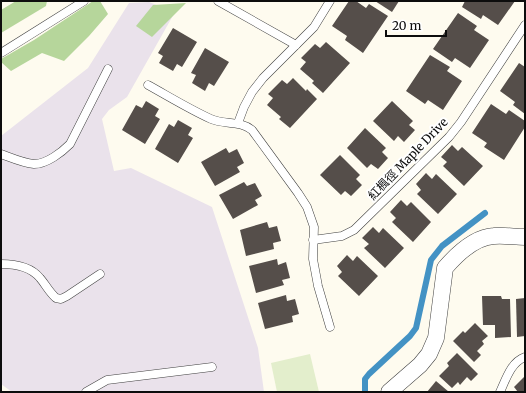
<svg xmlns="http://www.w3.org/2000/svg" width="526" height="393" viewBox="0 0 526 393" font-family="Merriweather,'Noto Sans TC',serif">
	<rect width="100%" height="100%" fill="#fefbef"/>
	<polygon fill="#eae2eb" points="149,2 175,12 127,97 109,110 102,119 114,171 131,168 212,207 258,348 264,392 12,392 1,384 1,136 88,68 129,3"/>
	<g fill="#b6d69b">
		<polygon points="16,1 47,1 46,6 1,33 1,10"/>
		<polygon points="93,1 100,1 108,14 89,36 64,61 42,53 11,71 1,62 1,59 34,40"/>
		<polygon points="186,3 152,37 136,26 153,5"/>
	</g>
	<polygon fill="#e3eecc" points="310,354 319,392 277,392 271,363"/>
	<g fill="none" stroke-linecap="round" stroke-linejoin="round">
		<polyline stroke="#4392c4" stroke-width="6" points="365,392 365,379 369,374 410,336 416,328 431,260 442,246 485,213"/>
	</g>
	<g fill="#554e4a">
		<polygon points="349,1 356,1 366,8 369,4 388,16 363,53 345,40 347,36 332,26"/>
		<polygon points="375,1 399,1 392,12"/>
		<polygon points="465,1 515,1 498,25 483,15 481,19 462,7"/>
		<polygon points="458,13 477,26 474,30 489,40 470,68 455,58 452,62 433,49"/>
		<polygon points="173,28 197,42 182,67 177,64 173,71 159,63 163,56 158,53"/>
		<polygon points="326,42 350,63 323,93 312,83 314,81 300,69 306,62 301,58 315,44 320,48"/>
		<polygon points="205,48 229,62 214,86 209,83 205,91 192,83 196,75 191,73"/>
		<polygon points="430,55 450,67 447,71 462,81 443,110 428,100 425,104 406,91"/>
		<polygon points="519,63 525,67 525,114 513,105 515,102 500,91"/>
		<polygon points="293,78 306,91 307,89 317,99 290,128 279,119 281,117 267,105 273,98 268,94 282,80 287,84"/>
		<polygon points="146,101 159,109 155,116 160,119 145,144 122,130 136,105 142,108"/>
		<polygon points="392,101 413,121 409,125 415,130 404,142 398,136 394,141 373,121"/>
		<polygon points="491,104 506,114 509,110 525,121 525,127 504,160 484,147 487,143 472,133"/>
		<polygon points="178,120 192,128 188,135 193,138 178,163 155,149 169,124 174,127"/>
		<polygon points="365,128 386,148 382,152 388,158 378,169 371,164 367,168 347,148"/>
		<polygon points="452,145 458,151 462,147 483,166 464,186 443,166 447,162 441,157"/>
		<polygon points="226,148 229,153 237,149 244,163 237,167 240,172 215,186 201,162"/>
		<polygon points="340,155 360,175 356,179 362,185 351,196 345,191 341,195 320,175"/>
		<polygon points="426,173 432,179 436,174 457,194 438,214 417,194 421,190 416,184"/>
		<polygon points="244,182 247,186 255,183 262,196 255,200 258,205 233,219 219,195"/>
		<polygon points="401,200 407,206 411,202 431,222 413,242 392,222 396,218 390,212"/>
		<polygon points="267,222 269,228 277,226 281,241 273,243 274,249 246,256 240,230"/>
		<polygon points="373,227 379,233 383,228 404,248 385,268 364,248 369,244 362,238"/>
		<polygon points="347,255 353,261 357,256 378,276 359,296 338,276 342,272 337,266"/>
		<polygon points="277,259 278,265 286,262 290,278 282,280 284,285 256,293 249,266"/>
		<polygon points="286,295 287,301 295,299 299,314 292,316 293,322 265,329 258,303"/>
		<polygon points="482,296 501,296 502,299 510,299 511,337 495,338 495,325 483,325"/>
		<polygon points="525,298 525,336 517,337 516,299"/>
		<polygon points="475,323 488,336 482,341 484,344 477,351 481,355 474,362 453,341 463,331 465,333"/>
		<polygon points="457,353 478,374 471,381 467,377 460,385 458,382 452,388 439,376 449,366 447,363"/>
		<polygon points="525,376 525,392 518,392 514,387"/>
		<polygon points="436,381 449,392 427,392"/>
	</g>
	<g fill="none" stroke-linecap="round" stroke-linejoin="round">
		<g stroke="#404040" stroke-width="9">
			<g id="service">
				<polyline points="218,1 296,45"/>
				<polyline points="1,53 84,1"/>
				<path d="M148,85C168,96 189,109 211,119C225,125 239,120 252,130L298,193L307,207L314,227L313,259L318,286L330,327"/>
				<polyline points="238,123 244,107 252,92 263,78 314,27 330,1"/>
				<path d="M1,154C12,158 23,163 34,164C47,164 62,152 70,144L108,69"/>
				<polyline points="313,240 342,236 354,230 449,137 461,122 525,25"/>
				<path d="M1,264C15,264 31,267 40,278C46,285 49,292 56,298L61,299L67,296L100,274"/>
				<polyline points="86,392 107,380 212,367"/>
				<path d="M500,392C506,379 511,362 525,357"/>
			</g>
		</g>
		<g stroke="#404040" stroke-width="17">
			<path id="minor" d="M389,392L420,365L429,354L436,338L445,268C457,254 475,237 494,236C504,235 515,237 525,237"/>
		</g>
		<use href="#service" stroke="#fff" stroke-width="8"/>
		<use href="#minor" stroke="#fff" stroke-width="16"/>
	</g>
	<g text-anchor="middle" stroke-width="4" stroke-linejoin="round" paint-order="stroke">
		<g font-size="12" fill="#0d0d0d" stroke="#fff">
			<text transform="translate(408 159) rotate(-46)" y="4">紅楓徑 Maple Drive</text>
		</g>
	</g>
	<rect width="526" height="393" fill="none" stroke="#0d0d0d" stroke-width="4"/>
	<path d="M386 30v6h60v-6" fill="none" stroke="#0d0d0d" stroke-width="2"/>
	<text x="392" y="30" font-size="12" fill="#0d0d0d" stroke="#ffffff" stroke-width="3" paint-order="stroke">20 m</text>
</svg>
